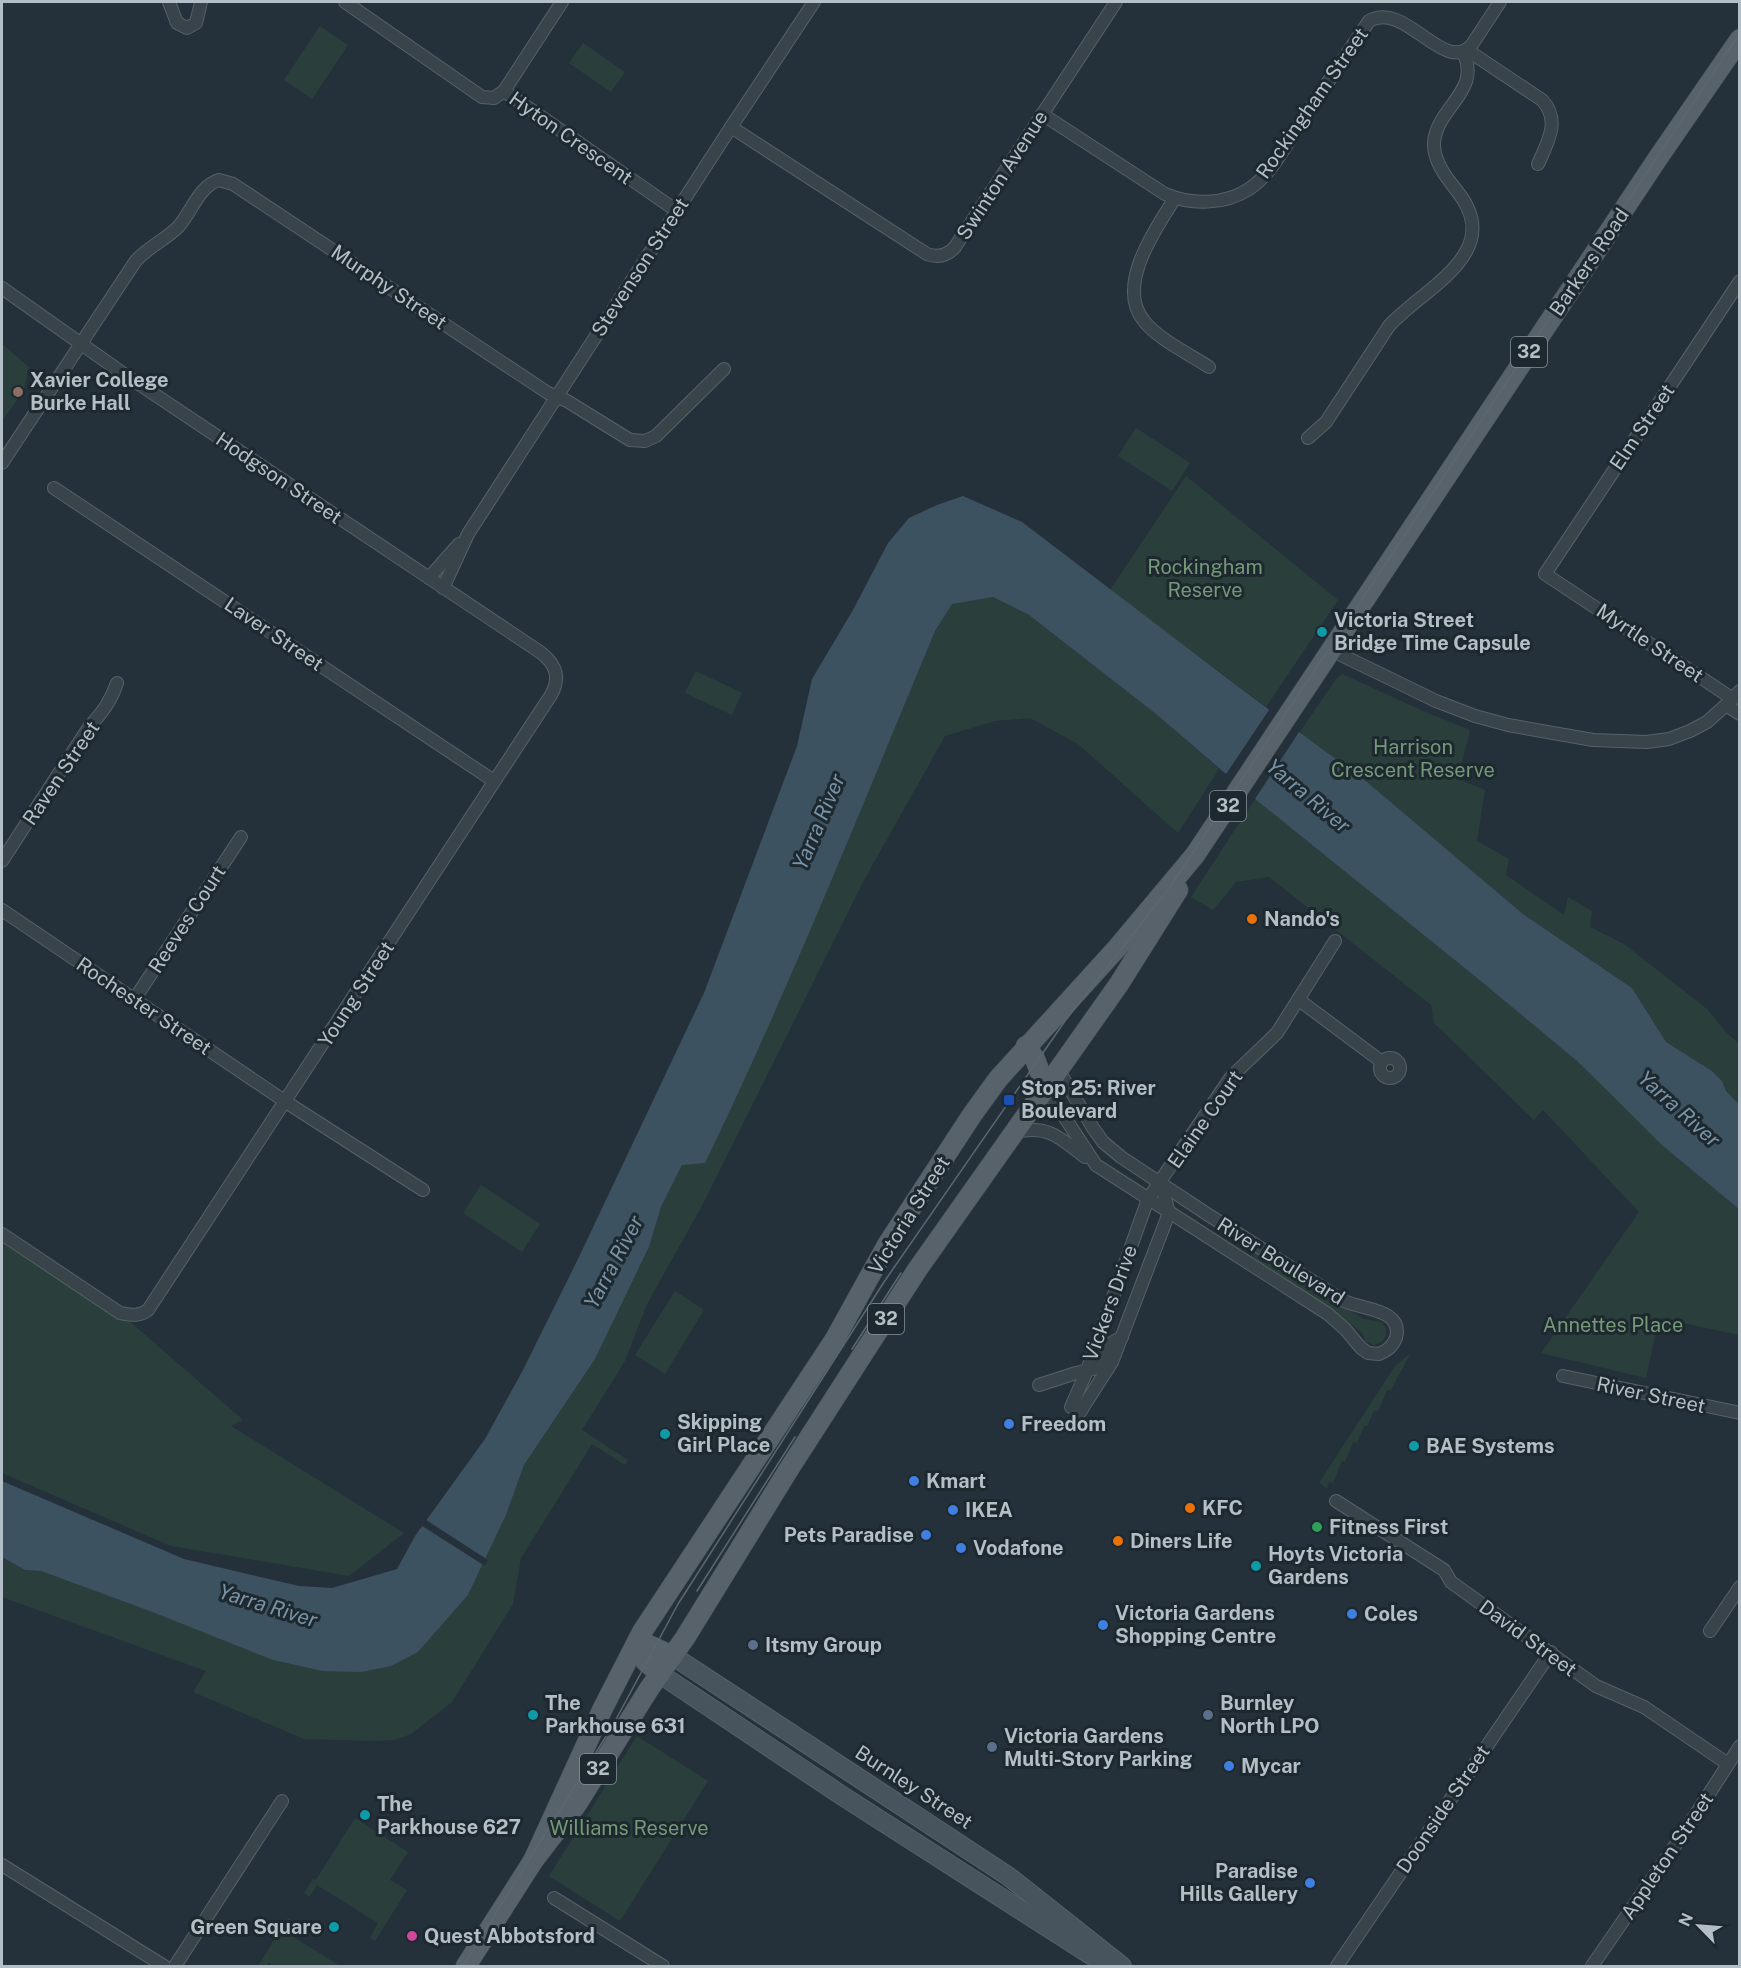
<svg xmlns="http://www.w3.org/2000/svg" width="1741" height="1968" viewBox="0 0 1741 1968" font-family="'Public Sans',sans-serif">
	<rect width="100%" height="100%" fill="#25313a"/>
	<g fill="#2a3f3c">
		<polygon points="320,26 348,45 312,99 284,80"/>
		<polygon points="583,43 625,72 611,92 569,63"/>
		<polygon points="2,344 29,367 24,390 2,421"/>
		<polygon points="1136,428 1190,463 1172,491 1118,456"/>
		<polygon points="1186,476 1338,600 1266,707 1110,590"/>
		<polygon points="993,597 1029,615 1156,714 1219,769 1178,833 1078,744 1030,718 995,721 945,736 863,882 703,1204 647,1304 625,1361 582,1430 628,1460 625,1465 592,1444 521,1558 513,1604 452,1702 411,1734 394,1740 375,1741 304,1739 193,1692 206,1671 2,1597 2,1557 25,1570 41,1571 155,1613 418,1652 468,1595 506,1515 524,1465 595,1359 649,1247 661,1207 682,1165 839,862 935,631 952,603"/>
		<polygon points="696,671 742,693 732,715 685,693"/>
		<polygon points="1342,674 1423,711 1470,730 1458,779 1485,790 1477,841 1509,859 1506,875 1564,915 1568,897 1592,911 1590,927 1624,944 1707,1009 1725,1031 1739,1044 1739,1104 1726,1091 1722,1081 1712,1071 1666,1042 1632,988 1523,914 1367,782 1300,732 1336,679"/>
		<polygon points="1255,799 1477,978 1577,1061 1663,1146 1739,1209 1739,1335 1659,1318 1646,1378 1541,1353 1639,1212 1543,1110 1534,1120 1434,1023 1431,1005 1269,877 1236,882 1213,910 1191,897"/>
		<polygon points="481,1185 540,1224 522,1252 463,1213"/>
		<polygon points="2,1234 120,1313 243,1420 231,1426 404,1533 349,1576 171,1546 2,1473"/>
		<polygon points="1256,1252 1364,1319 1382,1322 1386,1329 1386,1336 1382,1342 1374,1345 1366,1342 1362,1333 1356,1328 1252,1258 1251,1253"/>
		<polygon points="675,1291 704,1310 665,1374 635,1355"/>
		<polygon points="1410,1354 1391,1390 1387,1390 1378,1411 1374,1411 1367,1426 1364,1426 1357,1443 1353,1442 1345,1462 1342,1461 1333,1483 1329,1482 1327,1488 1319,1483 1395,1366"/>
		<polygon points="637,1736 708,1781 620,1921 549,1876"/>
		<polygon points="355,1818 408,1852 390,1880 407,1890 375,1941 370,1938 378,1923 317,1885 309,1897 304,1893 313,1879 316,1880"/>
		<polygon points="288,1918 293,1922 287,1933 340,1966 274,1966 269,1963 266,1966 258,1966"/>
	</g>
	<path fill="#3c5261" d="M963,496L1022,522L1236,685L1367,782L1523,914L1632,988L1666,1042L1712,1071L1722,1081L1726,1091L1739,1104V1209L1663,1146L1577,1061L1477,978L1255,799L1156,714L1029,615L993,597L952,604L935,631C861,809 789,989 705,1163L682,1165L661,1207L649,1247L595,1359L524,1465L506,1515L468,1595L418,1652L391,1666L361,1672L323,1671L273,1660L155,1613L41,1571L25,1570L2,1557V1481L184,1559L299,1586L332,1588L397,1569L415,1536L485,1439L523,1370L578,1259L704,993L797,746L812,679L853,610L888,543L909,518L937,505Z"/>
	<g fill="#25313a">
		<polygon points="1271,707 1301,729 1253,802 1224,777"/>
		<polygon points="423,1518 488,1560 485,1566 419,1524"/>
	</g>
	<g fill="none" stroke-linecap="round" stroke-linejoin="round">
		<g stroke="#576168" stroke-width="14">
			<g id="minor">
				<polyline points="169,2 177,23 187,28 196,23 201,2"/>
				<polyline points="345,2 482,97 494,98 504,91 677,211"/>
				<path d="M1467,50L1542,100C1561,120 1548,142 1538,164"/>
				<polyline points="504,91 562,2"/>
				<path d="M1042,114L1165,194C1191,205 1225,205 1249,189C1272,174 1285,146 1300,124C1323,90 1346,55 1369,21C1405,0 1443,74 1471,46L1500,2"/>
				<path d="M731,127L927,254C938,258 947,256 955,247L1116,2"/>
				<path d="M1175,198C1156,228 1115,286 1144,321C1158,339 1189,354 1209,367"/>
				<path d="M2,288L121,372L540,652C556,664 561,677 551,695L148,1310C138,1317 131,1315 120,1313L2,1234"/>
				<path d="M1308,438L1326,422L1389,326C1423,288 1507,253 1457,191C1446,177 1433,161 1434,142C1438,106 1482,91 1463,52"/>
				<path d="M2,463L135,262C147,247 166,240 179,226C192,211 199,186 219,180L233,184L548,393L567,401L630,440L645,441L656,436L724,369"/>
				<polyline points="54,488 494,781"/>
				<polyline points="429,578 459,544"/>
				<polyline points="443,588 468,534 731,127 814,2"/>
				<polyline points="1331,650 1436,701 1475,716 1508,725 1593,740 1647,742 1669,739 1690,731 1707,722 1726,705"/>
				<polyline points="1740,691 1726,705 1740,714"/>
				<polyline points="1733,699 1545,574 1740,281"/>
				<path d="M2,861L89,727C102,713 111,701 117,683"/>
				<polyline points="2,910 286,1102 423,1190"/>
				<polyline points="134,1000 241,837"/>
				<polyline points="1299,1000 1382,1062"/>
				<circle cx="1390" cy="1068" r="10"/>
				<path d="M1046,1089L1096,1165L1328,1314L1345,1329L1361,1348L1368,1353L1379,1354C1387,1351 1393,1346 1396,1338C1404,1308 1360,1310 1342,1300L1207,1214L1121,1157L1103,1142L1093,1128L1059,1071"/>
				<path d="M1015,1132C1049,1125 1059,1137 1085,1157"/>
				<polyline points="1563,1376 1740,1413"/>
				<polyline points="1039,1385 1076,1373 1097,1368 1108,1345 1122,1337"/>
				<polyline points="1071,1407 1086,1373 1148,1199 1231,1077 1277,1033 1335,941"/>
				<polyline points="1080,1412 1112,1362 1169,1213 1161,1183"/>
				<polyline points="1336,1501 1444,1570 1451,1582 1596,1686 1644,1707 1728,1764"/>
				<polyline points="1710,1631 1740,1587"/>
				<polyline points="2,1865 164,1966"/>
				<polyline points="554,1898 663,1966"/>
				<polyline points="175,1966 282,1801"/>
				<polyline points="1337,1966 1551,1652"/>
				<polyline points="1592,1966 1681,1837 1740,1746"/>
			</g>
		</g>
		<g stroke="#576168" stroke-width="20">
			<g id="secondary">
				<polyline points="673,1656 1008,1876 1122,1966"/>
				<polyline points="660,1674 841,1795 1105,1964"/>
			</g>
		</g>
		<g stroke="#424c53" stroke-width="21">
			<g id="primary">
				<polyline points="1026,1046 1035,1059 1046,1089"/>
				<polyline points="638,1640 673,1656"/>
				<polyline points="635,1646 646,1662 660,1674"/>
				<polyline points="533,1861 603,1708 642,1632 835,1339 887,1245 972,1115 998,1079 1118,947 1195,855 1658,158 1740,39"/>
				<polyline points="466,1966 533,1861 577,1804 649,1689 685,1638 789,1469 917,1270 1119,984 1178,890"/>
			</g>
		</g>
		<use href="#minor" stroke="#39434a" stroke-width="12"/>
		<use href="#secondary" stroke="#47535d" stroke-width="18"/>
		<use href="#primary" stroke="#57626a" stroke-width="20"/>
		<g stroke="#5b6771" stroke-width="1.5">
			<polyline points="852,1349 901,1273"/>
			<polyline points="697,1591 795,1437"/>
			<polyline points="463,1966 613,1725 678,1604 884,1282 1065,1021 1169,888 1740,33"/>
		</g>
	</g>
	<circle fill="#8d6e63" stroke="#1e282f" stroke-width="2" cx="18" cy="392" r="6"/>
	<g fill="#0f9aa8" stroke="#1e282f" stroke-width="2">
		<circle cx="1322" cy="632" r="6"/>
		<circle cx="665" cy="1434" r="6"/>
		<circle cx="1414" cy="1446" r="6"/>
		<circle cx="1256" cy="1566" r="6"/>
		<circle cx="533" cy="1715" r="6"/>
		<circle cx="365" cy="1815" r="6"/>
		<circle cx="334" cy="1927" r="6"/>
	</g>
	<g fill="#e8710a" stroke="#1e282f" stroke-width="2">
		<circle cx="1252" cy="919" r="6"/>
		<circle cx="1190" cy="1508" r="6"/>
		<circle cx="1118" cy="1541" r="6"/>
	</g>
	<rect fill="#1a4fb4" stroke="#1e282f" stroke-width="2" x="1003" y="1094" width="12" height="12" rx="3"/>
	<g fill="#3f7fe0" stroke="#1e282f" stroke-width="2">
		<circle cx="1009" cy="1424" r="6"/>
		<circle cx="914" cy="1481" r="6"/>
		<circle cx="953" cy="1510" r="6"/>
		<circle cx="926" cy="1535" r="6"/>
		<circle cx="961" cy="1548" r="6"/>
		<circle cx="1352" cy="1614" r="6"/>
		<circle cx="1103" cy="1625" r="6"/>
		<circle cx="1229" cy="1766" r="6"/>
		<circle cx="1310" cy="1883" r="6"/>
	</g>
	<circle fill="#2e9e5b" stroke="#1e282f" stroke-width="2" cx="1317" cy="1527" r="6"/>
	<g fill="#5c6f8a" stroke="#1e282f" stroke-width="2">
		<circle cx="753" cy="1645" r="6"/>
		<circle cx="1208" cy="1715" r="6"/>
		<circle cx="992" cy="1747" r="6"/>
	</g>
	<circle fill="#d1479c" stroke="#1e282f" stroke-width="2" cx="412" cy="1936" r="6"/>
	<g text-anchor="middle" stroke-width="6" stroke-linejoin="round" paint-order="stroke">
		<g fill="#1e282f" stroke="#879199" stroke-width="1.5">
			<rect x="1511" y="337" width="36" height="30" rx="4.5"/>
			<rect x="1210" y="791" width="36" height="30" rx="4.5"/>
			<rect x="868" y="1304" width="36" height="30" rx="4.5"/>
			<rect x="580" y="1754" width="36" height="30" rx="4.5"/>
		</g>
		<g font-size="18" font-weight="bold" fill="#b4bec6">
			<text x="1529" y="358">32</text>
			<text x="1228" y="812">32</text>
			<text x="886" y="1325">32</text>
			<text x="598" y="1775">32</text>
		</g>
		<g font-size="20" fill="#b4bec6" stroke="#1e282f">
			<text transform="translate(1312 103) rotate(-55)" y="7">Rockingham Street</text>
			<text transform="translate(571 138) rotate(35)" y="7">Hyton Crescent</text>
			<text transform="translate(1002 175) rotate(-57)" y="7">Swinton Avenue</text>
			<text transform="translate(1589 262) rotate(-56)" y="7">Barkers Road</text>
			<text transform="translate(640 267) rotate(-57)" y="7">Stevenson Street</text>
			<text transform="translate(389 287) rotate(34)" y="7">Murphy Street</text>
			<text transform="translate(1642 427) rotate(-56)" y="7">Elm Street</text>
			<text transform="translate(279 478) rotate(34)" y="7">Hodgson Street</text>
			<text transform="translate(274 634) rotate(34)" y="7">Laver Street</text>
			<text transform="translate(1650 643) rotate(34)" y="7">Myrtle Street</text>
			<text transform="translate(61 773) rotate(-56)" y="7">Raven Street</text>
			<text transform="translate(187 919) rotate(-57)" y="7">Reeves Court</text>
			<text transform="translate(356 994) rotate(-57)" y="7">Young Street</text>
			<text transform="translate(144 1006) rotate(34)" y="7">Rochester Street</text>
			<text transform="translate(1205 1119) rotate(-55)" y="7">Elaine Court</text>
			<text transform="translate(909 1215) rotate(-58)" y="7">Victoria Street</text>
			<text transform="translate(1281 1261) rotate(32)" y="7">River Boulevard</text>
			<text transform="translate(1110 1303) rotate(-70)" y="7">Vickers Drive</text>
			<text transform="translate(1651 1395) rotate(12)" y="7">River Street</text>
			<text transform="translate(1528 1638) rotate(36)" y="7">David Street</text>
			<text transform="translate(914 1787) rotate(33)" y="7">Burnley Street</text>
			<text transform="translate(1443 1809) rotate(-56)" y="7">Doonside Street</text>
			<text transform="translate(1667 1856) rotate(-56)" y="7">Appleton Street</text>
		</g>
		<g font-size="20" font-weight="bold" fill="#b4bec6" stroke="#1e282f" text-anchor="start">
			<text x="30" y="387">Xavier College<tspan x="30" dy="23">Burke Hall</tspan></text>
			<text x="1334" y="627">Victoria Street<tspan x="1334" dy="23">Bridge Time Capsule</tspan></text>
			<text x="1264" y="926">Nando's</text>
			<text x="1021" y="1095">Stop 25: River<tspan x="1021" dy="23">Boulevard</tspan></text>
			<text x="677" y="1429">Skipping<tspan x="677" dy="23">Girl Place</tspan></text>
			<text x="1021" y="1431">Freedom</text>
			<text x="1426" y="1453">BAE Systems</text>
			<text x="926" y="1488">Kmart</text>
			<text x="1202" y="1515">KFC</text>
			<text x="965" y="1517">IKEA</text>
			<text x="1329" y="1534">Fitness First</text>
			<text x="914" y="1542" text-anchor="end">Pets Paradise</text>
			<text x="1130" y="1548">Diners Life</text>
			<text x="973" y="1555">Vodafone</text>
			<text x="1268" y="1561">Hoyts Victoria<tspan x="1268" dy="23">Gardens</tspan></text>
			<text x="1115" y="1620">Victoria Gardens<tspan x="1115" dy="23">Shopping Centre</tspan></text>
			<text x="1364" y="1621">Coles</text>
			<text x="765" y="1652">Itsmy Group</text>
			<text x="545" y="1710">The<tspan x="545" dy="23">Parkhouse 631</tspan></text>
			<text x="1220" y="1710">Burnley<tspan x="1220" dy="23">North LPO</tspan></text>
			<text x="1004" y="1743">Victoria Gardens<tspan x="1004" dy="23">Multi-Story Parking</tspan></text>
			<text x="1241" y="1773">Mycar</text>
			<text x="377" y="1811">The<tspan x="377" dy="23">Parkhouse 627</tspan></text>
			<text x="1298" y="1878" text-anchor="end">Paradise<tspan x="1298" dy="23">Hills Gallery</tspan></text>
			<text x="322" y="1934" text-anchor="end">Green Square</text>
			<text x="424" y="1943">Quest Abbotsford</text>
		</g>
		<g font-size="20" fill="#759978" stroke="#1e282f">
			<text x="1205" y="574">Rockingham<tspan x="1205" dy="23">Reserve</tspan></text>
			<text x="1413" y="754">Harrison<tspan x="1413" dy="23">Crescent Reserve</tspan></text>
			<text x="1613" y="1332">Annettes Place</text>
			<text x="629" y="1835">Williams Reserve</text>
		</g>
		<g font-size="21" font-style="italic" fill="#7893a6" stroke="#1e282f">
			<text transform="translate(1308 796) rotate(40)" y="7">Yarra River</text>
			<text transform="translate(819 822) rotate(-67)" y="7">Yarra River</text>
			<text transform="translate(1679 1109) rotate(42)" y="7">Yarra River</text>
			<text transform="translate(614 1262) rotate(-62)" y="7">Yarra River</text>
			<text transform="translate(268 1606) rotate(17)" y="7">Yarra River</text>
		</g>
	</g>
	<rect width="1741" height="1968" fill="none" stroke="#b4bec6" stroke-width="6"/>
	<g transform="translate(1699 1926) rotate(295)" stroke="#1e282f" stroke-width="4.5" paint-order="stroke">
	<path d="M0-4.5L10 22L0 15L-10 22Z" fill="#b4bec6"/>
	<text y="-9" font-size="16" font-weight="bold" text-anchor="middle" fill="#b4bec6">N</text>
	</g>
</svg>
